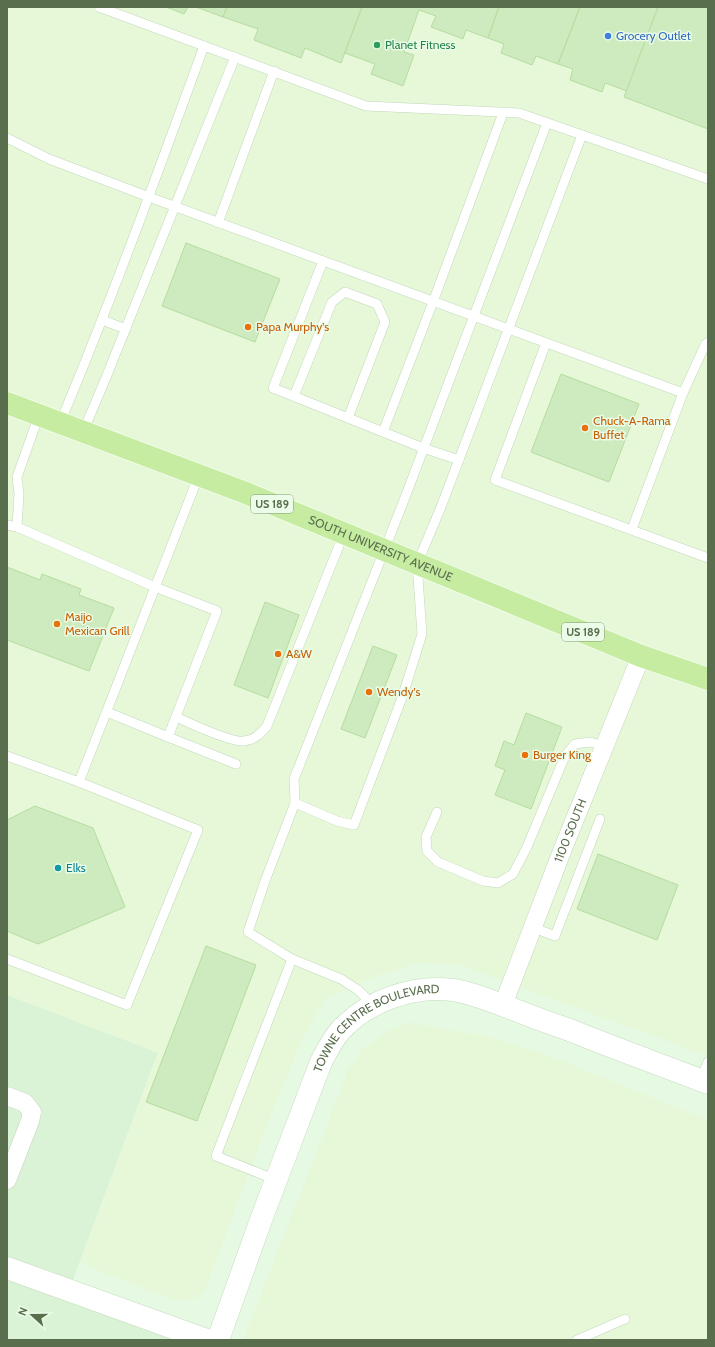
<svg xmlns="http://www.w3.org/2000/svg" width="715" height="1347" viewBox="0 0 715 1347" font-family="Cabin,sans-serif">
	<rect width="100%" height="100%" fill="#e6f9e3"/>
	<polygon fill="#daf2d5" points="7,995 158,1052 69,1290 207,1340 7,1340"/>
	<g fill="#e6f8d8">
		<polygon points="7,7 708,7 708,1056 459,965 421,962 376,976 325,999 302,1040 271,1114 204,1293 193,1299 173,1300 80,1263 158,1053 7,995"/>
		<polygon points="413,1022 447,1030 480,1035 540,1052 708,1120 708,1340 243,1340 348,1071 362,1050 389,1030"/>
	</g>
	<g fill="#cdebbe" stroke="#b6dca0">
		<polygon points="166,7 188,7 184,14"/>
		<polygon points="196,7 227,7 223,17"/>
		<polygon points="227,7 362,7 341,63 305,48 301,58 254,40 258,29 223,17"/>
		<polygon points="362,7 499,7 488,38 466,30 463,39 431,27 436,16 419,10 404,52 414,55 403,86 371,74 375,64 345,53"/>
		<polygon points="499,7 580,7 558,64 536,56 532,65 501,53 504,44 488,38"/>
		<polygon points="580,7 658,7 627,91 605,83 602,92 570,80 573,69 558,64"/>
		<polygon points="658,7 708,7 708,129 624,97"/>
		<polygon points="186,243 280,279 255,342 162,306"/>
		<polygon points="561,374 639,404 609,482 531,452"/>
		<polygon points="7,567 40,580 42,574 81,589 79,595 114,608 89,671 7,640"/>
		<polygon points="265,602 299,615 268,698 234,685"/>
		<polygon points="373,646 397,655 365,738 341,729"/>
		<polygon points="526,713 562,727 531,809 495,795 505,770 495,766 504,741 514,745"/>
		<polygon points="35,806 93,828 125,907 38,944 7,931 7,820"/>
		<polygon points="598,854 678,885 657,940 577,909"/>
		<polygon points="206,946 256,965 197,1121 146,1102"/>
	</g>
	<g fill="none" stroke-linecap="round" stroke-linejoin="round">
		<g stroke="#c3d7bb" stroke-width="10">
			<g id="lane">
				<polyline points="99,7 366,106 519,113 708,179"/>
				<polyline points="547,123 406,495 294,779 295,803 337,821 354,825 403,695 422,634 417,564 441,507 582,135"/>
				<polyline points="7,138 49,159 149,197 683,393"/>
				<polyline points="218,223 274,71"/>
				<polyline points="323,261 273,388 423,448 459,460"/>
				<polyline points="102,320 126,329"/>
				<polyline points="546,343 495,480 708,558"/>
				<polyline points="294,396 332,302 345,292 377,304 385,322 348,418"/>
				<path d="M60,423C112,299 158,172 204,46"/>
				<polyline points="83,432 107,375 235,57"/>
				<polyline points="383,432 433,302 503,113"/>
				<polyline points="7,525 17,527 155,587 217,611 168,737 107,712"/>
				<polyline points="17,527 19,494 17,477 39,415"/>
				<polyline points="632,529 683,393 705,345 708,342"/>
				<path d="M176,717C189,723 233,743 244,741C255,740 261,733 267,726L344,533"/>
				<polyline points="168,737 236,764"/>
				<polyline points="7,756 79,782 198,830 127,1005 7,959"/>
				<polyline points="79,782 199,475"/>
				<polyline points="295,803 265,881 248,932 292,959 341,979 358,990 373,1005"/>
				<polyline points="437,812 426,837 427,851 438,862 483,881 498,883 513,874 527,847 565,756 575,744 590,742 605,746"/>
				<polyline points="532,927 555,936 600,819"/>
				<polyline points="700,1080 708,1062"/>
				<polyline points="276,1180 216,1156 292,959"/>
				<polyline points="577,1340 625,1319"/>
			</g>
		</g>
		<g stroke="#c3d7bb" stroke-width="19">
			<g id="street">
				<path id="s1" d="M503,1005L562,851L641,656"/>
				<polyline points="7,1096 25,1103 32,1112 30,1121 7,1180"/>
			</g>
		</g>
		<g stroke="#c5ddbc" stroke-width="23">
			<g id="secondary">
				<polyline points="7,1268 207,1340"/>
				<path id="s2" d="M218,1340L262,1217L321,1062C327,1051 332,1040 340,1031C367,1001 412,985 453,990C470,992 488,1000 505,1006C525,1014 546,1022 567,1029C614,1048 661,1065 708,1083"/>
			</g>
		</g>
		<g stroke="#fff" stroke-width="23">
			<g id="highway">
				<path id="s3" d="M7,403L246,493L641,656L708,679"/>
			</g>
		</g>
		<use href="#lane" stroke="#fff" stroke-width="9"/>
		<use href="#street" stroke="#fff" stroke-width="18"/>
		<use href="#secondary" stroke="#fff" stroke-width="22"/>
		<use href="#highway" stroke="#c5eca1" stroke-width="22"/>
	</g>
	<circle fill="#3f7fe0" stroke="#ebfce8" stroke-width="1.5" cx="608" cy="36" r="4"/>
	<circle fill="#2e9e5b" stroke="#ebfce8" stroke-width="1.5" cx="377" cy="45" r="4"/>
	<g fill="#e8710a" stroke="#ebfce8" stroke-width="1.5">
		<circle cx="248" cy="327" r="4"/>
		<circle cx="585" cy="428" r="4"/>
		<circle cx="57" cy="624" r="4"/>
		<circle cx="278" cy="654" r="4"/>
		<circle cx="369" cy="692" r="4"/>
		<circle cx="525" cy="755" r="4"/>
	</g>
	<circle fill="#0f9aa8" stroke="#ebfce8" stroke-width="1.5" cx="58" cy="868" r="4"/>
	<g text-anchor="middle" stroke-width="3" stroke-linejoin="round" paint-order="stroke">
		<g fill="#ebfce8" stroke="#85997b" stroke-width="1">
			<rect x="251" y="495" width="42" height="18" rx="3"/>
			<rect x="562" y="623" width="42" height="18" rx="3"/>
		</g>
		<g font-size="11" font-weight="bold" fill="#596e4c">
			<text x="272" y="508">US 189</text>
			<text x="583" y="636">US 189</text>
		</g>
		<g font-size="12" fill="#366cbe" stroke="#ebfce8" text-anchor="start">
			<text x="616" y="40">Grocery Outlet</text>
		</g>
		<g font-size="12" fill="#27864d" stroke="#ebfce8" text-anchor="start">
			<text x="385" y="49">Planet Fitness</text>
		</g>
		<g font-size="12" fill="#c56008" stroke="#ebfce8" text-anchor="start">
			<text x="256" y="331">Papa Murphy's</text>
			<text x="593" y="425">Chuck-A-Rama<tspan x="593" dy="14">Buffet</tspan></text>
			<text x="65" y="621">Maijo<tspan x="65" dy="14">Mexican Grill</tspan></text>
			<text x="286" y="658">A&amp;W</text>
			<text x="377" y="696">Wendy's</text>
			<text x="533" y="759">Burger King</text>
		</g>
		<g font-size="12" fill="#596e4c" stroke="#ebfce8">
			<text dy="4" stroke="none"><textPath href="#s3" startOffset="401">SOUTH UNIVERSITY AVENUE</textPath></text>
			<text dy="4" stroke="none"><textPath href="#s1" startOffset="187">1100 SOUTH</textPath></text>
			<text dy="4" stroke="none"><textPath href="#s2" startOffset="365">TOWNE CENTRE BOULEVARD</textPath></text>
		</g>
		<g font-size="12" fill="#0d838f" stroke="#ebfce8" text-anchor="start">
			<text x="66" y="872">Elks</text>
		</g>
	</g>
	<rect width="715" height="1347" fill="none" stroke="#596e4c" stroke-width="16"/>
	<g transform="translate(32 1315) rotate(291)" stroke="#ebfce8" stroke-width="3" paint-order="stroke">
	<path d="M0-3L7 15L0 10L-7 15Z" fill="#596e4c"/>
	<text y="-6" font-size="11" font-weight="bold" text-anchor="middle" fill="#596e4c">N</text>
	</g>
</svg>
